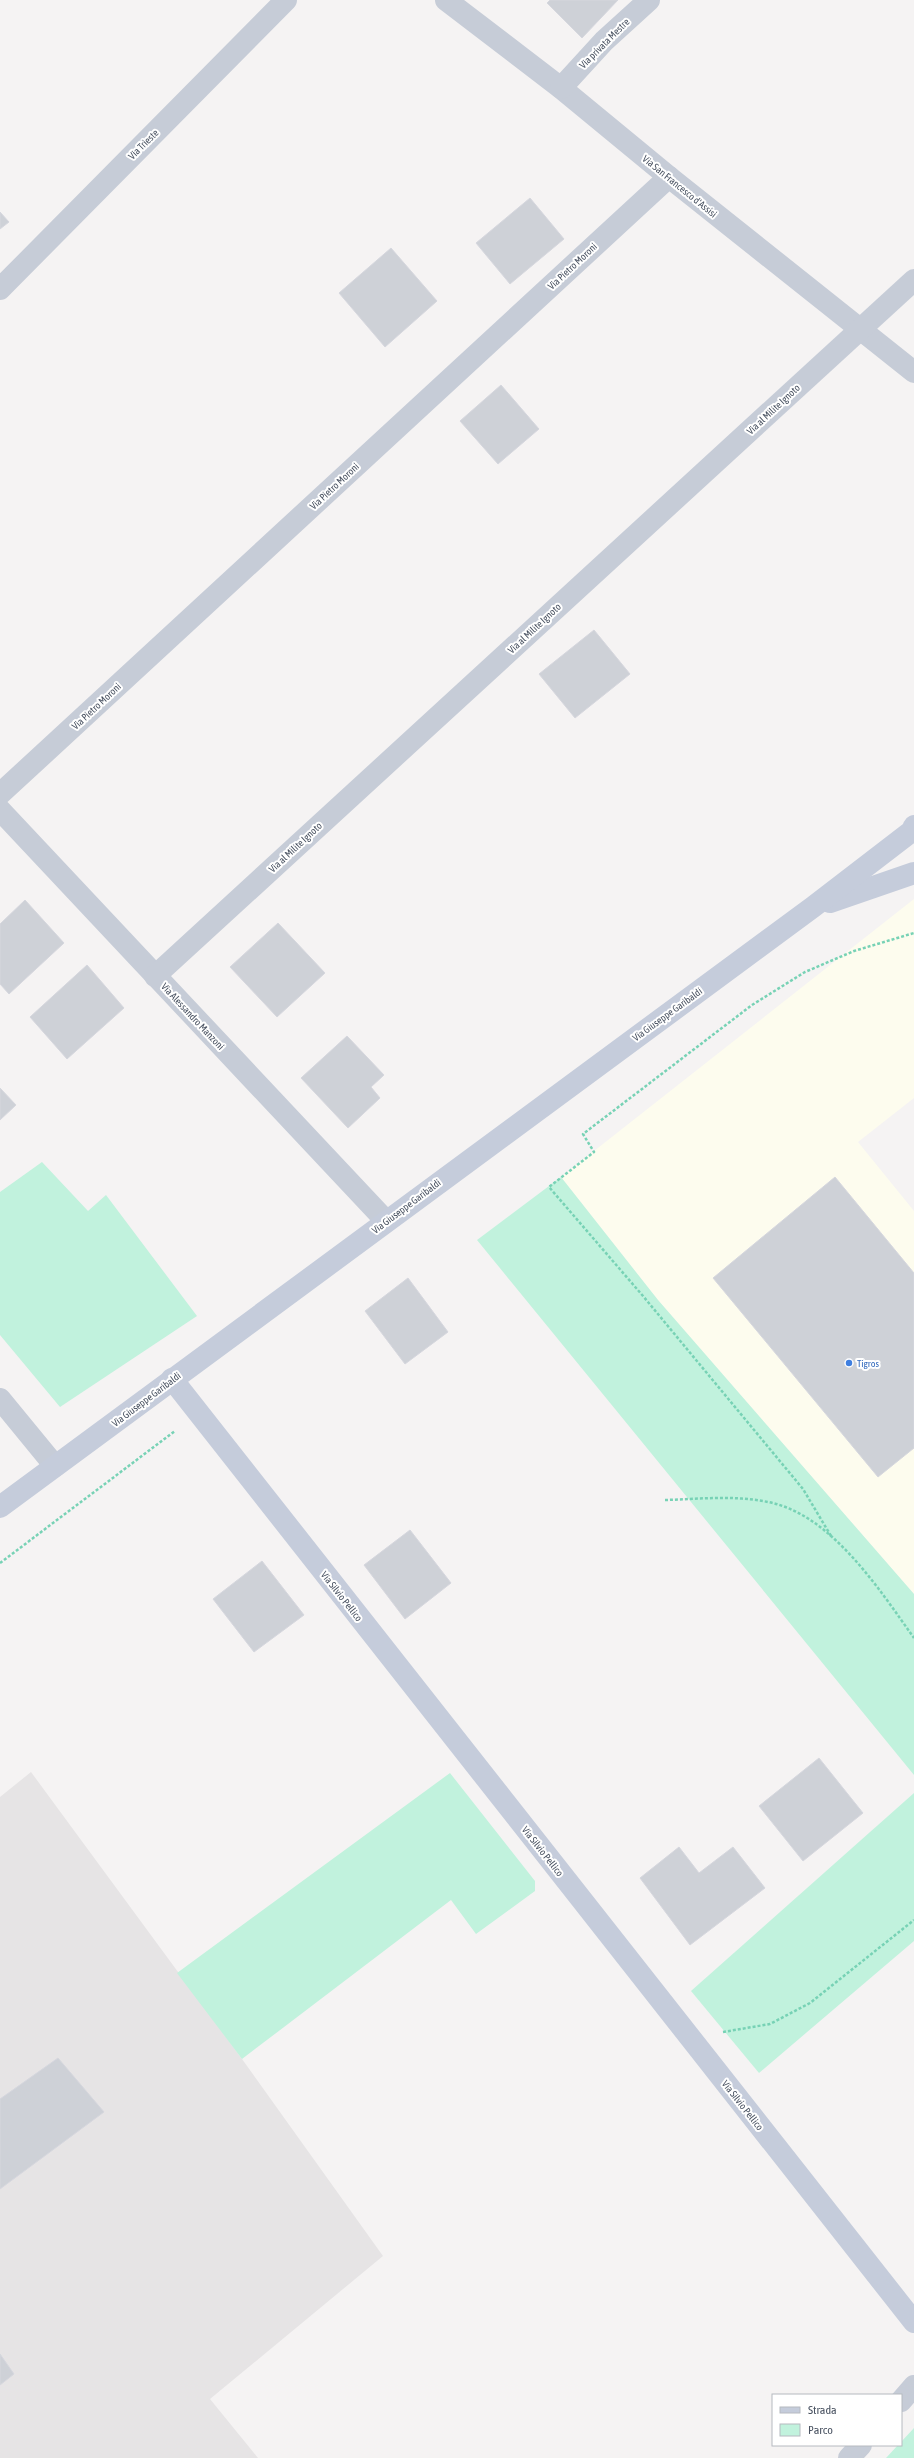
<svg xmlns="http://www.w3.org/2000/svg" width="914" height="2458" viewBox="0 0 914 2458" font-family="'Asap Condensed',sans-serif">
	<rect width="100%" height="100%" fill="#f5f3f3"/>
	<polygon fill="#fdfcee" points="914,899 914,1098 858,1142 914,1211 914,1594 658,1300 561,1177"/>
	<polygon fill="#e6e4e5" points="31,1772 242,2059 383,2256 210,2399 258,2458 0,2458 0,1797"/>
	<g fill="#c1f2dd">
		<polygon points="42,1162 88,1211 106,1195 197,1316 60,1407 0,1335 0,1192"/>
		<polygon points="561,1177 658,1300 914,1594 914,1775 477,1240"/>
		<polygon points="450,1773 535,1881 535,1891 476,1934 451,1900 242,2059 177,1973"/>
		<polygon points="914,1793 914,1941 759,2073 691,1991"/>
		<polygon points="914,2428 914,2458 886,2458 898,2445 901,2445 901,2442"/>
	</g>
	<g fill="#ced1d7" stroke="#d6d7de">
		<polygon points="550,0 618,0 582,38 547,3"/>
		<polygon points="530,198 564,239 510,284 476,243"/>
		<polygon points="0,212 9,222 0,229"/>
		<polygon points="391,248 437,301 385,347 339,293"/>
		<polygon points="501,385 539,429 498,464 460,421"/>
		<polygon points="594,630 630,674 575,718 539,674"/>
		<polygon points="25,900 64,943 9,994 0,984 0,924"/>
		<polygon points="278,923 325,973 277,1017 230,967"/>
		<polygon points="87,965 124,1008 67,1059 30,1017"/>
		<polygon points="347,1036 384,1075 371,1087 380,1098 348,1128 301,1078"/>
		<polygon points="0,1088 16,1105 0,1120"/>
		<polygon points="835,1177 914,1273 914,1448 878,1477 713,1278"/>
		<polygon points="408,1278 448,1332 405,1364 365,1311"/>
		<polygon points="410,1530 451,1583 405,1619 364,1565"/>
		<polygon points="262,1561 304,1615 254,1652 213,1599"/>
		<polygon points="819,1758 863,1813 803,1861 759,1806"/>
		<polygon points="679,1847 699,1873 733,1847 765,1888 690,1945 640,1878"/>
		<polygon points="58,2058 104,2112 0,2189 0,2099"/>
		<polygon points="0,2354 14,2374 0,2385"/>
	</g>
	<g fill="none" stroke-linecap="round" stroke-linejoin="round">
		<g stroke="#77d2b5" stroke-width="2.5" stroke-dasharray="3 2" stroke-linecap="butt">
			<path d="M665,1500C699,1499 734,1495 768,1502C831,1514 879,1589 914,1638"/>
			<polyline points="831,1536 803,1489 643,1296 549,1187 594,1152 583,1134 752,1005 805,972 854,951 914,933"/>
			<polyline points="0,1563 175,1431"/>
			<polyline points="723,2032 770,2024 810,2003 914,1920"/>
		</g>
		<g stroke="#c6ccd7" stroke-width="22">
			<polyline points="446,0 561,88 669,177 914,372"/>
			<polyline points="561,88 604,41 649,0"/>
			<polyline points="0,289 286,0"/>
			<polyline points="0,794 669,177"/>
			<polyline points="0,810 386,1221"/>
			<polyline points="155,976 914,280"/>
			<polyline points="0,1399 55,1466"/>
			<polyline points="901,2401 914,2386"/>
			<polyline points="849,2458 861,2445"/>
		</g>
		<g stroke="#c5ccdb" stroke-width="22">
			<polyline points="830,902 914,873"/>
			<polyline points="172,1379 914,2322"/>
			<polyline points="0,1507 813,907 912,831 914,826"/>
		</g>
	</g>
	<circle fill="#3f7fe0" stroke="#fff" stroke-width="1.5" cx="849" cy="1363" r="4"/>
	<g text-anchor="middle" stroke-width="4" stroke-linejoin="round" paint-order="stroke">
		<g font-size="10" fill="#495261" stroke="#fff">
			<text transform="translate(604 43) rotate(-45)" y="4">Via privata Mestre</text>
			<text transform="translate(143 144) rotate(-45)" y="4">Via Trieste</text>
			<text transform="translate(680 186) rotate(39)" y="4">Via San Francesco d'Assisi</text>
			<text transform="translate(572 266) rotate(-43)" y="4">Via Pietro Moroni</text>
			<text transform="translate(773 409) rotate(-43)" y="4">Via al Milite Ignoto</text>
			<text transform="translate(334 486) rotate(-43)" y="4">Via Pietro Moroni</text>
			<text transform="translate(534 628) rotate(-43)" y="4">Via al Milite Ignoto</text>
			<text transform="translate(96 706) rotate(-43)" y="4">Via Pietro Moroni</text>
			<text transform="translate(295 847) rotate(-43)" y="4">Via al Milite Ignoto</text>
			<text transform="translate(667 1014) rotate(-36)" y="4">Via Giuseppe Garibaldi</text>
			<text transform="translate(193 1016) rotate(47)" y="4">Via Alessandro Manzoni</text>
			<text transform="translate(406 1206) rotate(-37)" y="4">Via Giuseppe Garibaldi</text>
			<text transform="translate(146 1399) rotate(-37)" y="4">Via Giuseppe Garibaldi</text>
			<text transform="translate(342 1596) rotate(52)" y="4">Via Silvio Pellico</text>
			<text transform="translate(543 1851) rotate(52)" y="4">Via Silvio Pellico</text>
			<text transform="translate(743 2105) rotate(52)" y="4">Via Silvio Pellico</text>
		</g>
		<g font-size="10" fill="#366cbe" stroke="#fff" text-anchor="start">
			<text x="857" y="1367">Tigros</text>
		</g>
	</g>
	<rect x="772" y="2394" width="130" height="52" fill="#ffffff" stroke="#b6bac0"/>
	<rect x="780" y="2407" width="20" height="6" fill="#c5ccdb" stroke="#b6bac0"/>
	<text x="808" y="2414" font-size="12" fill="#495261">Strada</text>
	<rect x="780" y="2424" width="20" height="12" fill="#c1f2dd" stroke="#b6bac0"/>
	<text x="808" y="2434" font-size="12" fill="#495261">Parco</text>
</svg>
